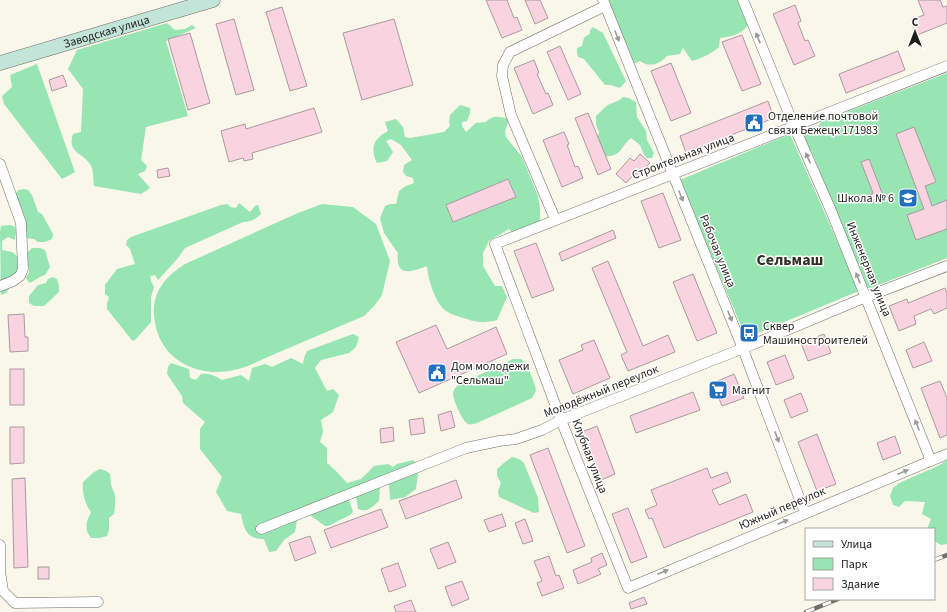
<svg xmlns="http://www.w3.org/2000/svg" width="947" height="612" viewBox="0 0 947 612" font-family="'Source Sans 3',sans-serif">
	<rect width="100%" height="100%" fill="#f9f6ea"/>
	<g fill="#96e5b2">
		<path d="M607,0H738L748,25C742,34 731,37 720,38L719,47C711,54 702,58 692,61L683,48L680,54L667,56C660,64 649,68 640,61L636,63H632Z"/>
		<path d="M167,23L175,30L185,29L192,25L196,28L166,41L188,116L146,127L141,160L147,166L145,171L138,174L150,188L141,194L94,186C93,180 94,169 90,164C82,152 67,153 73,134L81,132L83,89L68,69L77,50Z"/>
		<path d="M593,27L603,33L626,81L620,88L610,85H605L584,59L578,57L577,53V48L582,46C584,40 582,37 590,34V30Z"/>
		<polygon points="37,64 75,172 62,179 4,104 2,96 12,87 10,75"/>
		<path d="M947,73V258L871,288H868L811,150L806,149L801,139L804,134C814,136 817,129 821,122Z"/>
		<path d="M623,97L629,98L636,102L637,117L646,131L647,140L654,153L652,158H647L644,155L640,145L631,138C618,149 624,155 603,157L596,143L599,132L596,125V116C600,113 604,107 608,105C614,102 618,102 623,97Z"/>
		<path d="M460,105L470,108V113L467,121L462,122V126L466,132L476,123L486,122C493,114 500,117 509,119L505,132L506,137L522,157L538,196L540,208V220L539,228L513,234L509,229L489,241L483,253V266L495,286H502L507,297L497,320C486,323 478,323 467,319C460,317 452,315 446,311C435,303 428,279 427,266C411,272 395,278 398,253L384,233L380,218L385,206L390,204H396L399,191L406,186L414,183L413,178L406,176L403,172L404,165L412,160L401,145L391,139L386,141L393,152L387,161L377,163C370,148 373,139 388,131L385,122L396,119L403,127L405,137L410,138L444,132L450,126L449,122L450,115Z"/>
		<polygon points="790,134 859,291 746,338 680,180"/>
		<polygon points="24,189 28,190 32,195 38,212 42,214 52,232 53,235 52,239 45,242 38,242 34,239 25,238 15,193 19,190"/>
		<path d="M239,203L250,212L255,206L258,205L261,214C256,219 251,222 243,222L185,248L178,258L158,280L155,275L150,276L151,281L154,287L151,297V322L135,340L133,341L131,339L107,309V304L109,297L105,294V285L117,269L135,264L130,249L126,245L127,240L131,237L221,205L228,204L230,207L236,208Z"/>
		<path d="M322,204L353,207L376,224L390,261L382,295L375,305L364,316C335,328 306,341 277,353C264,358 251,366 238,369C197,380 157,359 154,315C152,292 166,276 185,264L298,213Z"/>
		<path d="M11,225L15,227L16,232L15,240L8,237L2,241V250L12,252L17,256L19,270C11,277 8,276 9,289L6,293L1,295L0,232L1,226Z"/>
		<polygon points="32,248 40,248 45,250 50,267 45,275 40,277 30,283 27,280 26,277 29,273 29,268 26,264 27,253"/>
		<polygon points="53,277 57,279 59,286 59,292 44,306 34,306 29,303 29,296 38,285 46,283 48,279"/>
		<path d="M353,334L359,337L356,347L349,353L321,360L315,368L327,391L333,389L339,395L333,412L321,420L323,432L320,442L327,448V463L337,472L347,483L361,479L374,466L388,464L393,467L397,464L413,460L416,463L418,474L416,489L405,497L390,500L389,484L380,487L379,501C372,507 367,513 358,509L356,497L349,500L353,512L350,515L328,526H325L310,515L297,520L295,532L284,540L276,551L269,552L264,539C246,539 244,529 241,514L227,511L216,492L222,477L200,449V429L205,422L183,403L182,396L167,374L168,367L171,363L189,369L190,378L196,380L201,374C210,373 215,376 222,380L241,375L249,381L252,368L265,364L272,367L291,358L303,364L304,358L307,351Z"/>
		<path d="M513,359H521L527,364L535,386L536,391L532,398L477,423C474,424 471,425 468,424C462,421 453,400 453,393C454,389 456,387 458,385Z"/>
		<polygon points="512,457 519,459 524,463 538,498 539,512 534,513 499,497 498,491 501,483 497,476 497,469 505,462"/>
		<polygon points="947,460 947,544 941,545 934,541 934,529 927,529 931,519 922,514 925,502 905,501 899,507 893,505 890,496 893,488 899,483 938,466"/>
		<path d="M100,469L106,471L110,474L111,485L115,495V507L114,514L109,518V530L107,536L99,538H91C84,529 86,522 91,512C85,504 82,493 83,482L94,472Z"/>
	</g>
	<g fill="#f9d3df" stroke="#a89b9f">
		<polygon points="486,0 507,0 514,18 517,17 522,30 502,38"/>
		<polygon points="525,0 540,0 548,18 535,24"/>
		<polygon points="918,0 940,0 943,7 947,6 947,23 917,35 911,20 924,15"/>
		<polygon points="795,5 801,21 798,23 805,41 808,40 815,56 794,65 773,14"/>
		<polygon points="282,7 307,86 290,91 266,12"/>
		<polygon points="234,19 254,90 236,95 216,24"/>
		<polygon points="394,19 413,85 362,100 343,33"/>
		<polygon points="190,33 210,103 188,110 168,39"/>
		<polygon points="742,35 761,84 742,91 722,42"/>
		<polygon points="560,46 581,94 568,100 547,52"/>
		<polygon points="898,51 905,70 846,93 839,74"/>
		<polygon points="534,60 539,73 537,74 546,94 548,93 553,105 533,114 514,68"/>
		<polygon points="671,63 691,113 671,121 651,71"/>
		<polygon points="63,75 67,86 52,91 49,80"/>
		<polygon points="768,101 774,118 686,153 680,136"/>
		<polygon points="314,108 322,132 252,153 253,159 244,161 243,158 229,162 221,131 245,124 246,129"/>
		<polygon points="588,113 611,169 598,175 575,118"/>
		<polygon points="914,127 936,182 925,186 932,206 947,200 947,229 916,240 907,215 924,209 896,134"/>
		<polygon points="564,132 569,144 567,145 575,167 578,166 583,178 562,187 543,140"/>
		<polygon points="640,154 650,163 638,175 635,173 626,183 616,174 630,158 634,161"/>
		<polygon points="869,159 884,198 872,203 869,195 873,193 861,162"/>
		<polygon points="168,168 170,176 158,178 157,170"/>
		<polygon points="508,179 516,197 453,222 446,205"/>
		<polygon points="663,193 681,240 659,248 641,201"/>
		<polygon points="613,230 616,238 562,261 559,253"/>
		<polygon points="536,243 554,290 532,298 514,251"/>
		<polygon points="608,261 643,346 668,335 675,352 628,371 621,355 627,352 592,268"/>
		<polygon points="693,274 717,333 697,341 673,282"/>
		<polygon points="945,288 947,293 947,308 934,314 931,309 914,316 916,324 899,331 889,306 907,299 908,303"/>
		<polygon points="24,314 25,337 28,337 28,351 10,352 8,315"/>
		<polygon points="436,325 447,349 496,327 507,354 419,393 396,342"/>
		<polygon points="824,334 831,353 808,361 801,343"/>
		<polygon points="594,340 610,378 573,394 559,360 583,350 581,345"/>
		<polygon points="924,342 932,361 913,368 906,350"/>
		<polygon points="785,355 794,378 776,385 767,362"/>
		<rect x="10" y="369" width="14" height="36"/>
		<polygon points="734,374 744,398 722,406 713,383"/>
		<polygon points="940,381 947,398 947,435 940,438 921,388"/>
		<polygon points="693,392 700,410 636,433 630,416"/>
		<polygon points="801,393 808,411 791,418 784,400"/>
		<polygon points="451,411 455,427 441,431 438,415"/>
		<polygon points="423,418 425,433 411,435 409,420"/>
		<polygon points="597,426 615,474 601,480 582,432"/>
		<polygon points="10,427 24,427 24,463 10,464"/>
		<polygon points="393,427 394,441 381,443 380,429"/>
		<polygon points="817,434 836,484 817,491 798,442"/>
		<polygon points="895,436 901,453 883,460 877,443"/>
		<polygon points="548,448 585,546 567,553 530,455"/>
		<polygon points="707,468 711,478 727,472 731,482 712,490 719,505 746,494 753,512 664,548 652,518 649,519 645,510 657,505 651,490"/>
		<polygon points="25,478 28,567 14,568 12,479"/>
		<polygon points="456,480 462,498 406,519 399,501"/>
		<polygon points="628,508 647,557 631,563 612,514"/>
		<polygon points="381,509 388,527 331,548 324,530"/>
		<polygon points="502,514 506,526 489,532 484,520"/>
		<polygon points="525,519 533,541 523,544 515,523"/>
		<polygon points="310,536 316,553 295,561 289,543"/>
		<polygon points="448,542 456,562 438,569 430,549"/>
		<polygon points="602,553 607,565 598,569 601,574 578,584 573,570 592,562 591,558"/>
		<polygon points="549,556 556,576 559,575 564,588 542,596 537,583 542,581 534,561"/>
		<polygon points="398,563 406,586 389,592 381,569"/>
		<rect x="38" y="567" width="11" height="12"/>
		<polygon points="462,581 469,599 452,606 445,587"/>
		<polygon points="644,597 647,604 631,609 629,603"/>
		<polygon points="411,600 416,612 396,612 394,606"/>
	</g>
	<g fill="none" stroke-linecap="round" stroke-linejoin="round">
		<g stroke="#6f6c62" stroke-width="11">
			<g id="street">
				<polyline points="603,0 743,349 805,513"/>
				<polyline points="743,0 794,126 832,213 931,461"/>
				<polyline points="947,66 495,244 561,420 628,588 947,454"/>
				<polyline points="0,164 21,223 23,269 20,276 13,281 0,286"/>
				<polyline points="555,219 511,115 502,76 503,65 510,52 605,6"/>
				<polyline points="261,529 466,448 499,441 516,439 542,430 561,420 754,344 866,297 947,266"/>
				<polyline points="0,545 0,571 3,591 15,603 98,602"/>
			</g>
		</g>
		<g stroke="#6f6c62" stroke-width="15">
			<g id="secondary">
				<path id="s1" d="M0,63L213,0"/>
			</g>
		</g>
		<use href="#street" stroke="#fff" stroke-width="10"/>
		<use href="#secondary" stroke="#c3e5d9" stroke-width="14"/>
		<g stroke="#716f68" stroke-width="4.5">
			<g id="rail">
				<polyline points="934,560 947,555"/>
				<polyline points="806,612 838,599"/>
			</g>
		</g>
		<use href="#rail" stroke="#fff" stroke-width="3" stroke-dasharray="9" stroke-linecap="butt"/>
	</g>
	<defs><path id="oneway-solid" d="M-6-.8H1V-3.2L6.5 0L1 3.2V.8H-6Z"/></defs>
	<g fill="#9a9998">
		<use href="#oneway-solid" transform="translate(617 36) rotate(68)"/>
		<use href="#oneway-solid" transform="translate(758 38) rotate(-112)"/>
		<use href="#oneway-solid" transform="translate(808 158) rotate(-114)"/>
		<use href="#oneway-solid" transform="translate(681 196) rotate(68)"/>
		<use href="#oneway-solid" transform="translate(858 278) rotate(-112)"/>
		<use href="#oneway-solid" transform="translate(730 316) rotate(68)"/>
		<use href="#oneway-solid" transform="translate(917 425) rotate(-112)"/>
		<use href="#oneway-solid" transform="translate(777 437) rotate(69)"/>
		<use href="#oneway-solid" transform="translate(903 472) rotate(-22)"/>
		<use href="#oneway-solid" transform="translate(783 522) rotate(-23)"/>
		<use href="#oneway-solid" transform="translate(663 572) rotate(-23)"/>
	</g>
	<defs>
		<g id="civic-square" transform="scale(1)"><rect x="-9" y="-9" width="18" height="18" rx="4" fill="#226fbe" stroke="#fff"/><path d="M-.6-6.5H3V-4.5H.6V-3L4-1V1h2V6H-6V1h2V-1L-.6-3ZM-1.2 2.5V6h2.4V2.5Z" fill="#fff"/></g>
		<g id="school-square" transform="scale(1)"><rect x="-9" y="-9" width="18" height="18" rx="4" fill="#226fbe" stroke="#fff"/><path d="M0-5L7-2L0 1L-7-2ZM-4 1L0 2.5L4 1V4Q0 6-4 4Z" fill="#fff"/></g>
		<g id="bus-square" transform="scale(1)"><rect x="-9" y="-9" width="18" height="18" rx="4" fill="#226fbe" stroke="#fff"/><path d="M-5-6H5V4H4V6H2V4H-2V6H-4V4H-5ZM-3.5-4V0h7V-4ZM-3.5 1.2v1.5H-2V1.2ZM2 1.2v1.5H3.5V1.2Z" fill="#fff"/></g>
		<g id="supermarket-square" transform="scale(1)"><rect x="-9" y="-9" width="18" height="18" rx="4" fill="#226fbe" stroke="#fff"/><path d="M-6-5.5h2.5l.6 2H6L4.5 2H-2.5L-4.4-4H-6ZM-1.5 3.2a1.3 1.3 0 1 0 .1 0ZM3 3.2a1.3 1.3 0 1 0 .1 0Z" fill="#fff"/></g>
	</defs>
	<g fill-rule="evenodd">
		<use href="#civic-square" x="754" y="123"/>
		<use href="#school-square" x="908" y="198"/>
		<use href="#bus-square" x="749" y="333"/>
		<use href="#civic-square" x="437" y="373"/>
		<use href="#supermarket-square" x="718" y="390"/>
	</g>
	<g text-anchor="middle" stroke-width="3" stroke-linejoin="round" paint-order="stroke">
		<g font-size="12" fill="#1e1d19" stroke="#fff">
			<text dy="4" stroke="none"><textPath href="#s1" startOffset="111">Заводская улица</textPath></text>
			<text transform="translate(683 156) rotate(-21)" y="4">Строительная улица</text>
			<text transform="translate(718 251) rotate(68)" y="4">Рабочая улица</text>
			<text transform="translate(869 269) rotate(68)" y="4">Инженерная улица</text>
			<text transform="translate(601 391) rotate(-22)" y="4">Молодёжный переулок</text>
			<text transform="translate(590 456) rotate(69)" y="4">Клубная улица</text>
			<text transform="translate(782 508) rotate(-23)" y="4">Южный переулок</text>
		</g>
		<g font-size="12" fill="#1e1d19" stroke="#fff" text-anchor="start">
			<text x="768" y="120">Отделение почтовой<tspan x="768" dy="14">связи Бежецк 171983</tspan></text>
			<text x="894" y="202" text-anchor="end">Школа № 6</text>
			<text x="763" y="330">Сквер<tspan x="763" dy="14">Машиностроителей</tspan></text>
			<text x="451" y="370">Дом молодежи<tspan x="451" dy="14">"Сельмаш"</tspan></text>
			<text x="732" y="394">Магнит</text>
		</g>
		<g font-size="16" font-weight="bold" fill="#323027" stroke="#fff">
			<text x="790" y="265">Сельмаш</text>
		</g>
	</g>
	<rect x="805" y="528" width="130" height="72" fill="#ffffff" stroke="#a5a5a3"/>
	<rect x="813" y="541" width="20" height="6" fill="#c3e5d9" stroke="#a5a5a3"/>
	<text x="841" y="548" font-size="12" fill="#1e1d19">Улица</text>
	<rect x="813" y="558" width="20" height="12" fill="#96e5b2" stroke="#a5a5a3"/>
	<text x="841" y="568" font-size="12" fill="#1e1d19">Парк</text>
	<rect x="813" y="578" width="20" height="12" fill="#f9d3df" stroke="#a5a5a3"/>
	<text x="841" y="588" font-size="12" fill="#1e1d19">Здание</text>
	<g transform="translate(915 32)" stroke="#ffffff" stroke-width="3" paint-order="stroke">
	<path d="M0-3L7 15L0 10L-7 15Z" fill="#1e1d19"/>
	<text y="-6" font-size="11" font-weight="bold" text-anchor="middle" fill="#1e1d19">С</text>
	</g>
</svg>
